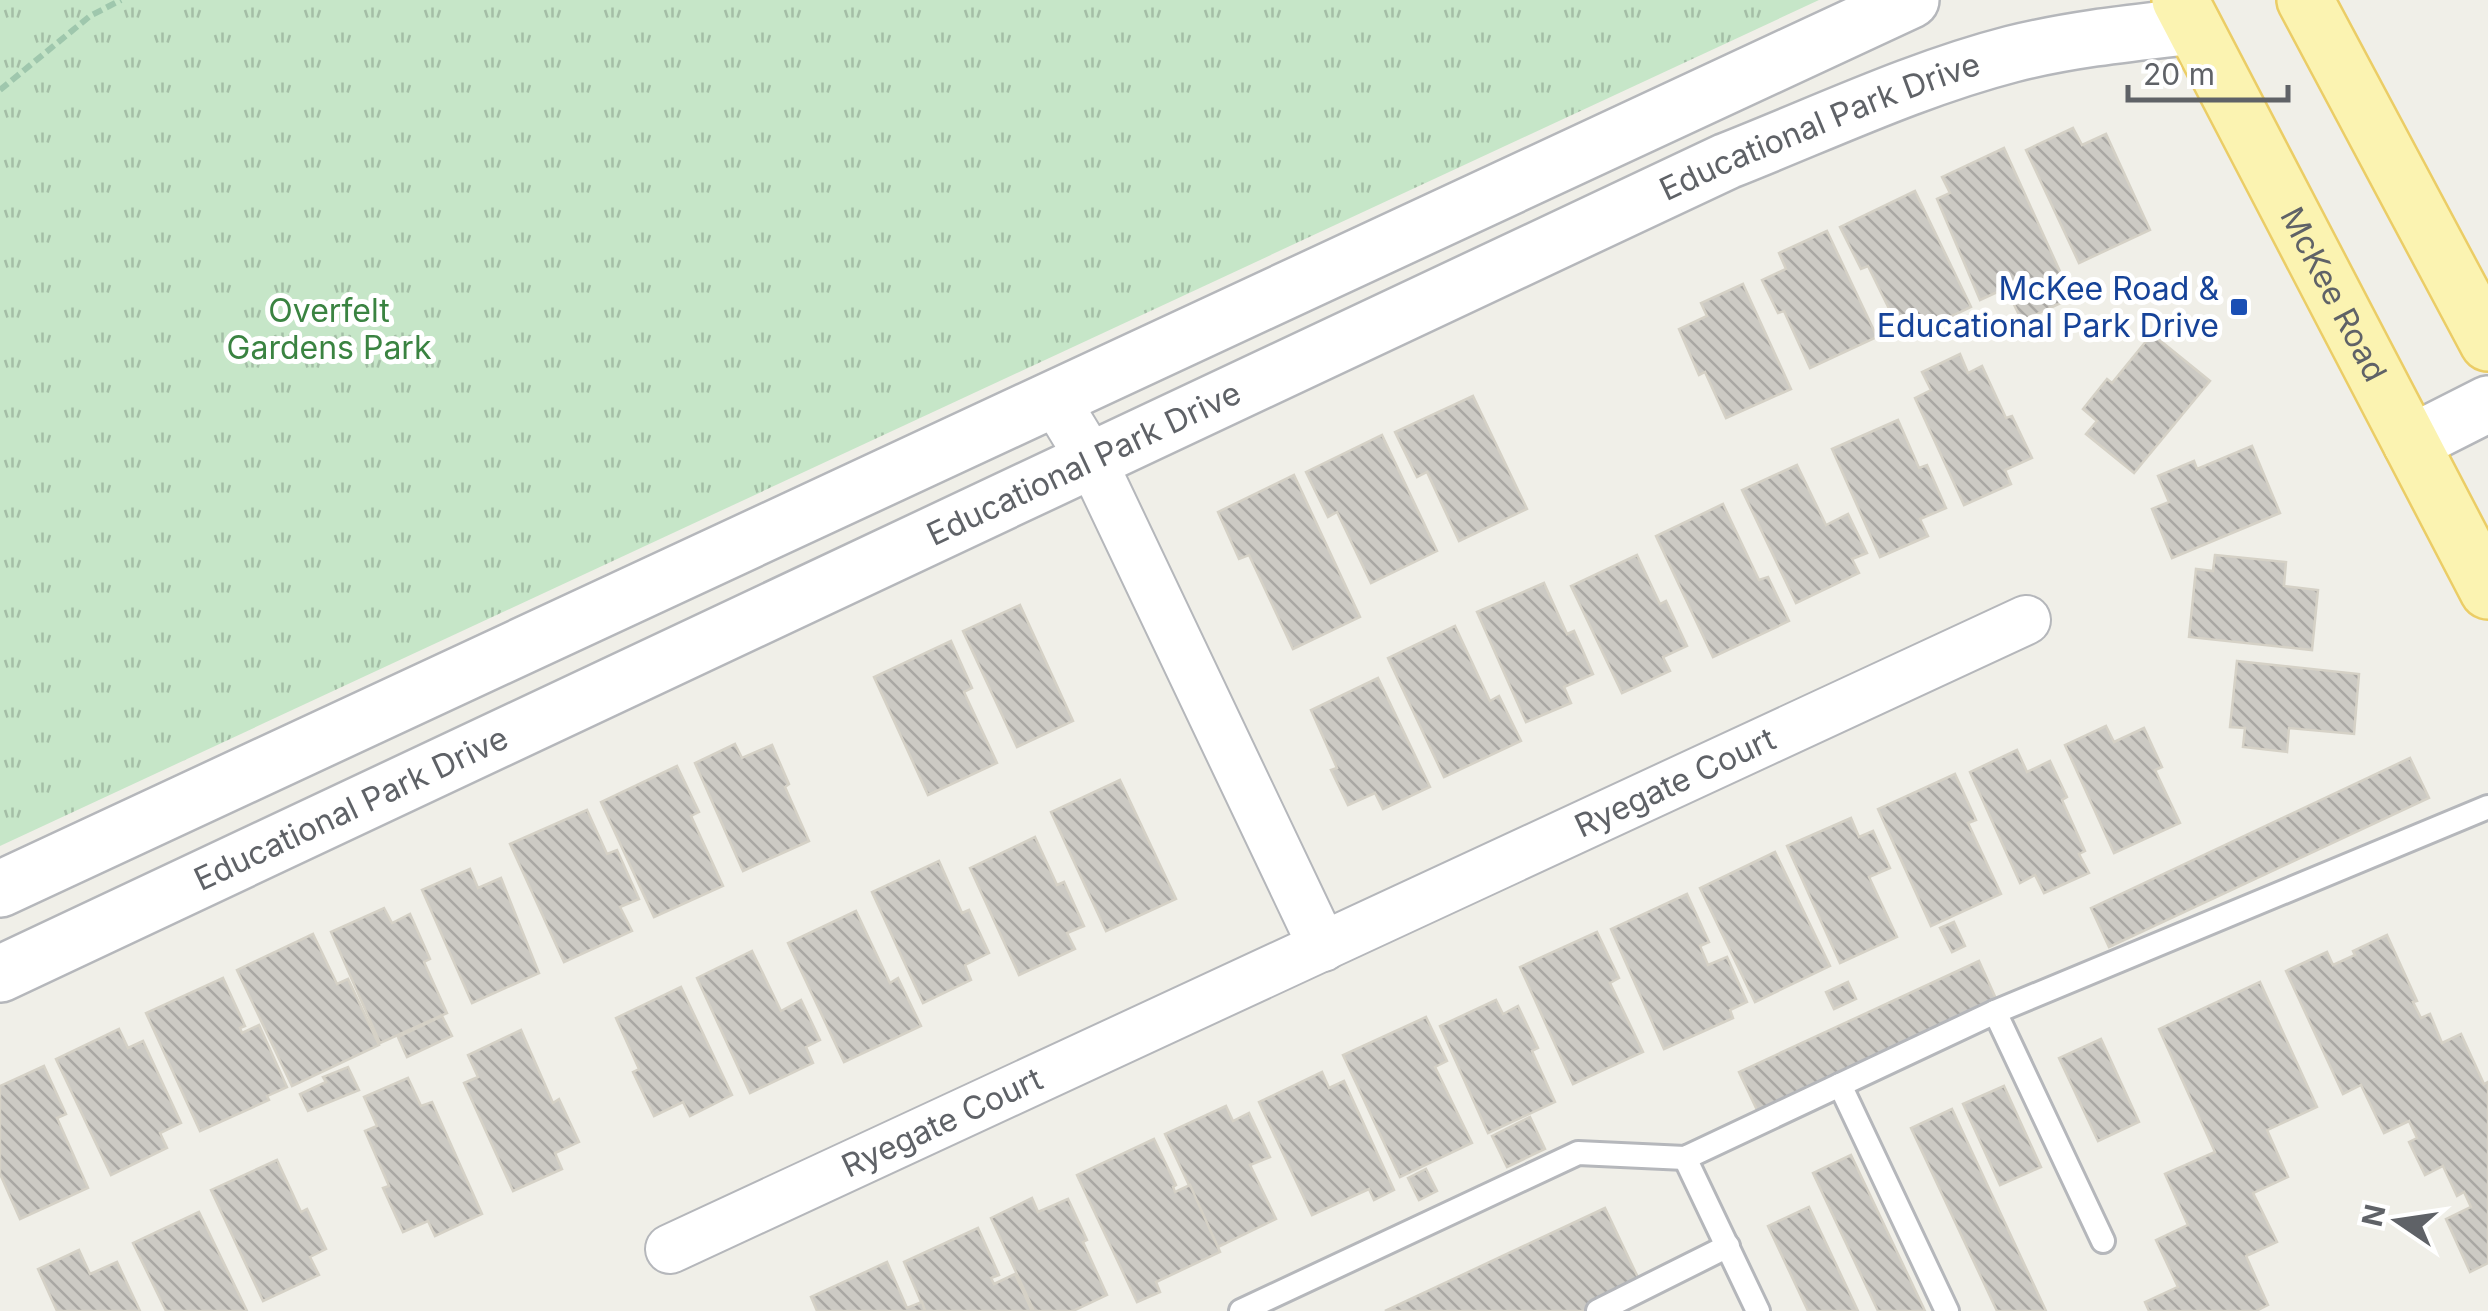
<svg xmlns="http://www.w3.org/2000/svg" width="2488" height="1311" viewBox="0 0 2488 1311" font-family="Inter,sans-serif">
	<defs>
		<pattern id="park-tufts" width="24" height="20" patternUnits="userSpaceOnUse" patternTransform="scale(2.5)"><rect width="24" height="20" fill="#c6e6c8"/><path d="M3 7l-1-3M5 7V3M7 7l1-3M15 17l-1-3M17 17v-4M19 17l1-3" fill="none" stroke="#a4bea6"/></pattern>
		<pattern id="building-back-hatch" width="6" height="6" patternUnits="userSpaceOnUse" patternTransform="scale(2.5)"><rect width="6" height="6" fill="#cccac4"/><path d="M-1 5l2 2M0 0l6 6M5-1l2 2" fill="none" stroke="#a9a7a3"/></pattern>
	</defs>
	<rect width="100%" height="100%" fill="#f0efe8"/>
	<polygon fill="url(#park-tufts)" points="0,0 1819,0 0,846"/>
	<g fill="url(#building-back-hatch)" stroke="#d5d1c6" stroke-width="2.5">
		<polygon points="2073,128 2082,145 2106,134 2150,230 2079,263 2026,150"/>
		<polygon points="2004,148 2072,298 2022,321 2006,288 1980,300 1937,199 1950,193 1942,177"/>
		<polygon points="1915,191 1971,307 1904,339 1868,266 1861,269 1840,227"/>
		<polygon points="1827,231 1877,337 1810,368 1784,311 1778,313 1762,280 1786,269 1779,253"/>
		<polygon points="1743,284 1791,389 1726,418 1705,372 1699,375 1679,329 1707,316 1701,303"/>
		<polygon points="2152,334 2210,381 2134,473 2086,434 2097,421 2083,409 2107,379 2112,383"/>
		<polygon points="1960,354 1968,373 1982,366 2006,418 2012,416 2032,458 2005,470 2011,484 1964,505 1915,398 1931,390 1922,372"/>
		<polygon points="1473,396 1527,509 1459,541 1427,472 1417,477 1395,432"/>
		<polygon points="1898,420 1919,468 1927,465 1946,508 1920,519 1928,536 1880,557 1832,449"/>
		<polygon points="1382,435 1437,551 1371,583 1337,512 1328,517 1306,472"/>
		<polygon points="2252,446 2280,513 2172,558 2152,509 2169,502 2158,476 2194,461 2197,469"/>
		<polygon points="1797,465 1826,525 1848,514 1867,553 1852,559 1859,573 1796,603 1742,490"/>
		<polygon points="1294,475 1360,617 1293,649 1249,555 1239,559 1218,512"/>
		<polygon points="1723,504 1759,580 1768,577 1789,621 1713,657 1656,536"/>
		<polygon points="1637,555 1660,604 1666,601 1687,646 1663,657 1670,671 1622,693 1571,586"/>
		<polygon points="2215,555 2286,562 2284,586 2318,590 2312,650 2189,637 2196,569 2213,571"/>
		<polygon points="1544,583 1567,634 1574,631 1593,674 1564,687 1571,703 1526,722 1477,612"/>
		<polygon points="1020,605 1073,721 1017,747 963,631"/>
		<polygon points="1455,626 1490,701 1499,696 1521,741 1444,777 1388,658"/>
		<polygon points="951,641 972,688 964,692 997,763 928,795 874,677"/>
		<polygon points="2237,661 2359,674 2354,734 2289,728 2287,752 2243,747 2245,728 2230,727"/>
		<polygon points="1378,678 1430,787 1383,809 1375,793 1348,805 1331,770 1337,768 1311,710"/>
		<polygon points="2106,726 2114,742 2144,728 2162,767 2155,770 2180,823 2114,853 2065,745"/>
		<polygon points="735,744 742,758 772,745 789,784 785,787 809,841 743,871 695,763"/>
		<polygon points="2017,750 2027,772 2050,761 2067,797 2062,800 2085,851 2079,854 2089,873 2044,893 2035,875 2020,883 1970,772"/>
		<polygon points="2410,758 2429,798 2109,947 2091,908"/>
		<polygon points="677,766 699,812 691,816 723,886 654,917 601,802"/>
		<polygon points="1955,774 1976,820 1968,823 2001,894 1931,926 1878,809"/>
		<polygon points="1120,780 1176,899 1106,931 1051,812"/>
		<polygon points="587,810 607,854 617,850 639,899 620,907 632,931 564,962 510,844"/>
		<polygon points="1851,818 1859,837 1873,831 1890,868 1869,877 1897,937 1840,963 1787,846"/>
		<polygon points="1035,837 1057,885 1064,882 1084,926 1067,933 1075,949 1019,975 970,868"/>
		<polygon points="1775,852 1830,966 1755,1002 1700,888"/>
		<polygon points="939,861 962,913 969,910 989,953 965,965 971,980 923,1003 872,892"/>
		<polygon points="470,869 478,888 501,878 539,973 472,1003 422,890"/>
		<polygon points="1687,894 1709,942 1700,946 1708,965 1727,957 1747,1002 1730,1010 1733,1018 1664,1049 1611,929"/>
		<polygon points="384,908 392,923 410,914 430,959 424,962 447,1013 380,1043 331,932"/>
		<polygon points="856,911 890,983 898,978 921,1026 844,1062 788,943"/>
		<polygon points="1954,922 1965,946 1952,952 1940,928"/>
		<polygon points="1597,932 1619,978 1610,983 1643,1052 1573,1084 1520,967"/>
		<polygon points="313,934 337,984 348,979 379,1045 292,1086 237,970"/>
		<polygon points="2387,935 2417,1001 2413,1002 2421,1018 2430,1014 2442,1043 2461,1034 2484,1084 2488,1082 2488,1263 2470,1272 2446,1219 2471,1207 2464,1192 2457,1196 2443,1166 2425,1175 2409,1142 2417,1138 2409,1121 2384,1133 2361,1085 2343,1094 2286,971 2327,952 2333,965 2355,955 2353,951"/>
		<polygon points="752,951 781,1011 801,1000 820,1040 806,1047 813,1063 750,1093 697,978"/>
		<polygon points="1979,961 1997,1001 1758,1112 1739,1072"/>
		<polygon points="223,978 245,1026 240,1028 242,1033 259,1025 287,1087 267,1096 269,1100 200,1131 146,1013"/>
		<polygon points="1848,982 1856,999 1834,1009 1826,992"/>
		<polygon points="2260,982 2317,1107 2267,1130 2288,1177 2253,1193 2277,1242 2246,1256 2268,1305 2256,1311 2149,1311 2145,1302 2178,1287 2156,1240 2188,1225 2165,1174 2215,1152 2159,1029"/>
		<polygon points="681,987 732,1095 690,1116 683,1102 654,1116 633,1072 639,1069 616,1018"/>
		<polygon points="1496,1000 1503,1014 1518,1006 1538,1048 1532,1051 1555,1102 1488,1133 1440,1026"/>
		<polygon points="442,1016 452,1036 407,1057 398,1037"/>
		<polygon points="1426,1017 1447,1061 1435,1067 1472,1143 1400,1177 1343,1055"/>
		<polygon points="119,1029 128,1048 143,1041 181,1123 160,1133 167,1148 111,1175 56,1059"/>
		<polygon points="521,1030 553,1103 559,1099 579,1142 555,1153 562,1169 513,1191 464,1083 478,1077 468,1055"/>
		<polygon points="2101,1039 2139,1122 2098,1141 2059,1058"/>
		<polygon points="44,1066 66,1114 57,1118 88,1188 20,1219 0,1174 0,1086"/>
		<polygon points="348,1067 359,1090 308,1111 300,1094 326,1082 323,1077"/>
		<polygon points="1322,1072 1329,1088 1344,1081 1394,1190 1374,1200 1369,1189 1312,1215 1259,1102"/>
		<polygon points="408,1078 421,1106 432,1102 482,1214 435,1236 428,1221 403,1232 383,1188 389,1186 365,1131 377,1126 364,1097"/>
		<polygon points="2004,1086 2041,1167 2000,1185 1963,1104"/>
		<polygon points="1226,1106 1233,1121 1249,1113 1270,1157 1250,1165 1276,1219 1218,1247 1165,1134"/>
		<polygon points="1952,1109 2046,1311 1997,1311 1911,1128"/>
		<polygon points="1530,1117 1545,1149 1507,1167 1492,1136"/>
		<polygon points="1154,1139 1176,1185 1173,1187 1175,1192 1190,1185 1220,1252 1156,1282 1160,1292 1137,1302 1077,1175"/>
		<polygon points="1851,1155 1925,1311 1878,1311 1813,1173"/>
		<polygon points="277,1160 301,1212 307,1209 326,1249 310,1257 319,1275 263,1301 211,1190"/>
		<polygon points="1426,1169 1437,1191 1419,1200 1408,1178"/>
		<polygon points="1032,1198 1038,1212 1068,1199 1087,1240 1083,1242 1107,1295 1073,1311 1034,1311 991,1218"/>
		<polygon points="1809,1207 1858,1311 1808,1311 1768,1226"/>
		<polygon points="1605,1208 1642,1286 1589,1311 1385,1311"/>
		<polygon points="199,1212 247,1311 166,1311 133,1243"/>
		<polygon points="978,1228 999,1275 991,1278 994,1284 1015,1274 1032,1311 925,1311 904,1262"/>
		<polygon points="79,1250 90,1274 117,1262 140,1311 57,1311 38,1269"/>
		<polygon points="887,1262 907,1308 922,1302 925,1311 817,1311 811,1297"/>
	</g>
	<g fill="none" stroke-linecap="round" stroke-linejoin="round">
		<g stroke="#b5b7bb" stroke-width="28">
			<g id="service">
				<polyline points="1995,1012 2103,1241"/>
				<polyline points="1840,1085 1947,1311"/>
				<polyline points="1685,1158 1758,1311"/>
				<polyline points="1241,1311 1578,1153 1685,1158 1995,1012 2488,807"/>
				<polyline points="1598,1311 1728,1246"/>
			</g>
		</g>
		<g stroke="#b5b7bb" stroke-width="52">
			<g id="minor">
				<polyline points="1055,400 1092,461 1323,947"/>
				<path id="s1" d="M670,1249L2026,620"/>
			</g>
		</g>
		<g stroke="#b5b7bb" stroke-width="60">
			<g id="tertiary">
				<polyline points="2411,443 2488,404"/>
				<polyline points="0,889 1911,0"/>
				<path id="s2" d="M0,974L1727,161C1821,124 1915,79 2012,54C2072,39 2132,33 2193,26"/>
			</g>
		</g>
		<g stroke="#ebcd66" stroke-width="60">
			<g id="primary">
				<path id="s3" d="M2180,0L2488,591"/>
				<polyline points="2305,0 2488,343"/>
			</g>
		</g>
		<polyline stroke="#9fc7ad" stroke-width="6" stroke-dasharray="10 5" stroke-linecap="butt" points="0,90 90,16 121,0"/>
		<use href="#service" stroke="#fff" stroke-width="22"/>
		<use href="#minor" stroke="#fff" stroke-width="48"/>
		<use href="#tertiary" stroke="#fff" stroke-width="55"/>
		<use href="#primary" stroke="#fbf3b1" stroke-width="55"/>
	</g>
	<rect fill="#1a4fb4" stroke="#fff" stroke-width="4" x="2229" y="297" width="20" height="20" rx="5"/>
	<g text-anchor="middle" stroke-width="10" stroke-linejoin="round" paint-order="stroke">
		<g font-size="32" fill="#5f6267" stroke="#fff">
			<text dy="11" stroke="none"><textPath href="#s2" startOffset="2008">Educational Park Drive</textPath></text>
			<text dy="11" stroke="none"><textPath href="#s3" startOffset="332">McKee Road</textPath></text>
			<text dy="11" stroke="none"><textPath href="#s2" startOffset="1198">Educational Park Drive</textPath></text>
			<text dy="11" stroke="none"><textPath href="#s1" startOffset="1108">Ryegate Court</textPath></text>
			<text dy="11" stroke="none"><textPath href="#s2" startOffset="388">Educational Park Drive</textPath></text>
			<text dy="11" stroke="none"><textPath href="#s1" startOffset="300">Ryegate Court</textPath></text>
		</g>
		<g font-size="32" fill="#164399" stroke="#fff" text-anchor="end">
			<text x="2219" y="300">McKee Road &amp;<tspan x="2219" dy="37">Educational Park Drive</tspan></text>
		</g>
		<g font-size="32" fill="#3a8341" stroke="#fff">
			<text x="329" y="322">Overfelt<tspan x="329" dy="37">Gardens Park</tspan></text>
		</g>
	</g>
	<g transform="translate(2398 1221) rotate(283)" stroke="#ffffff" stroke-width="8" paint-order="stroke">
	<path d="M0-8L18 38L0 25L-18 38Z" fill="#5f6267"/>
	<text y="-15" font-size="28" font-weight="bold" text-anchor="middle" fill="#5f6267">N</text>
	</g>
	<path d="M2128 85v15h160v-15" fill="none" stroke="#5f6267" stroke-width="5"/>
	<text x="2143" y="85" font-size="30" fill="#5f6267" stroke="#ffffff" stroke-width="8" paint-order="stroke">20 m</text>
</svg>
